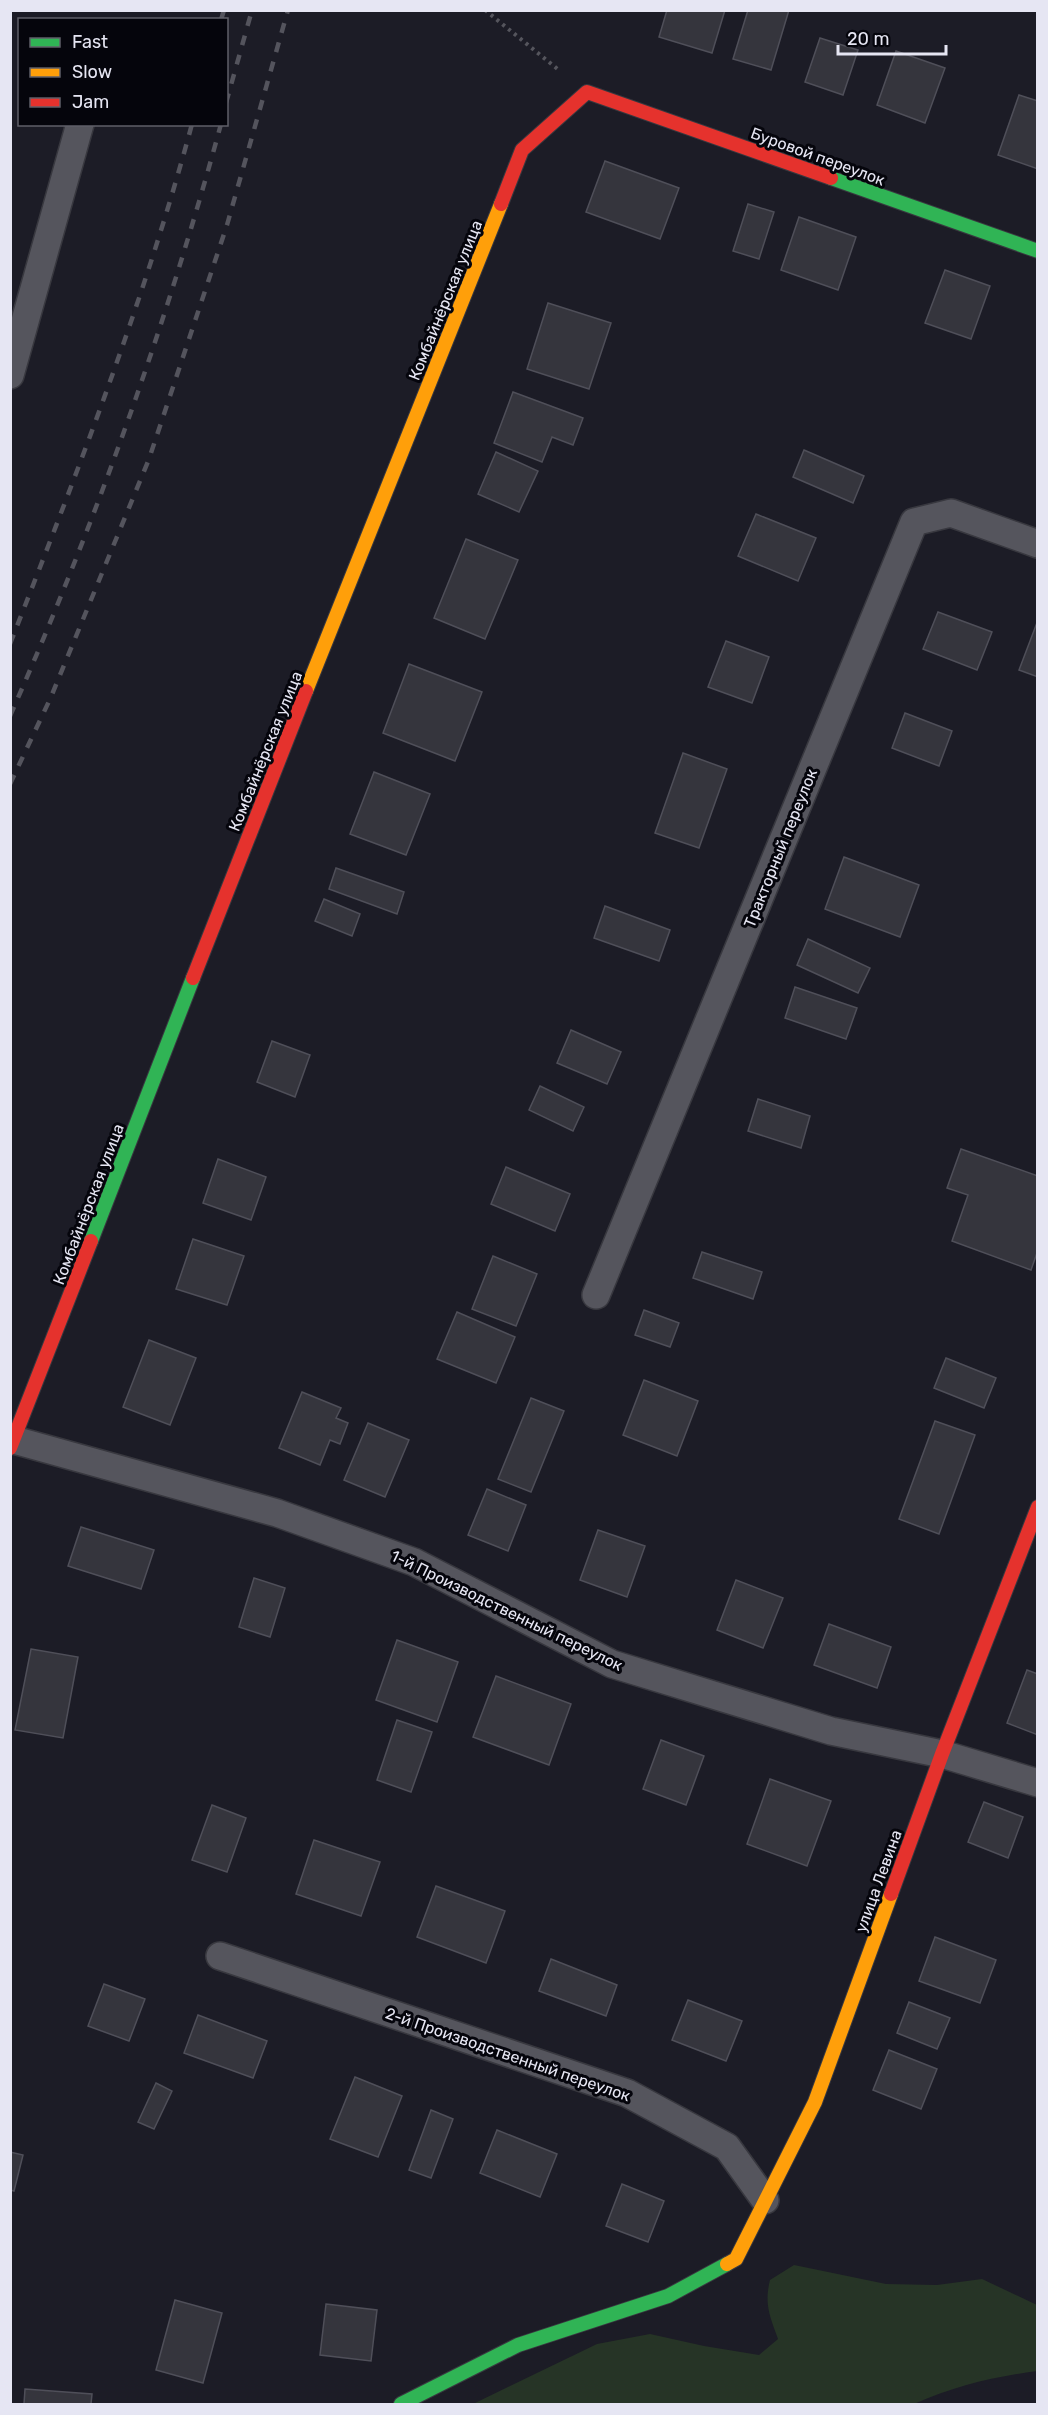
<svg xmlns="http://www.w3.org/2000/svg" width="1048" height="2415" viewBox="0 0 1048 2415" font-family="Rubik,sans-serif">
	<rect width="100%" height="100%" fill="#1c1c26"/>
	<path fill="#263426" d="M794,2265L886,2284L937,2285L982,2279L1037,2305V2371C993,2377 955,2386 914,2404H473L597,2344L650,2334L704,2346L759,2355L778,2339C770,2316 764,2305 770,2280Z"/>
	<g fill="#35353d" stroke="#4f4f59" stroke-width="1.5">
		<polygon points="667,10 725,10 712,53 659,37"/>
		<polygon points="748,10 789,10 771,70 733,59"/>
		<polygon points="820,38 858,50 843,95 805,82"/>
		<polygon points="896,51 945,68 925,123 877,105"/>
		<polygon points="1019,95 1038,101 1038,169 998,155"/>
		<polygon points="605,161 679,188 660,239 586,212"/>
		<polygon points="748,204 774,212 759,259 733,251"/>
		<polygon points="799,217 856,237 838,290 781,270"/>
		<polygon points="945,270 990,286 971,339 925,323"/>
		<polygon points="548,303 611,323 589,389 527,369"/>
		<polygon points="513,392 583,418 573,445 552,437 542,462 494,443"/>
		<polygon points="804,450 864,476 853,503 793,477"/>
		<polygon points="496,452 538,471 519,512 478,494"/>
		<polygon points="756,514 816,538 798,581 738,556"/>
		<polygon points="466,539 518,560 485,639 434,618"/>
		<polygon points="938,612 992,632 977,670 923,649"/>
		<polygon points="1038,620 1038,677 1019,670"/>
		<polygon points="726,641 769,657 752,703 708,687"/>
		<polygon points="409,664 482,692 455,761 383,733"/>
		<polygon points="905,713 952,731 939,766 892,748"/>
		<polygon points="683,753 727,769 699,848 655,833"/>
		<polygon points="374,772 430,794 406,855 350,834"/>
		<polygon points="844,857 919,885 900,937 825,909"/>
		<polygon points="336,868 404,892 397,914 329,889"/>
		<polygon points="324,899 360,914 352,936 315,921"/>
		<polygon points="605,906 670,930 659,961 594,938"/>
		<polygon points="808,939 870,968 858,993 797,965"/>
		<polygon points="795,987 857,1008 846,1039 785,1018"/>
		<polygon points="571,1030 621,1052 607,1084 557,1063"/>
		<polygon points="272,1041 310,1055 295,1097 257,1082"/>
		<polygon points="540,1086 584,1107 573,1131 529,1110"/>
		<polygon points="758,1099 810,1116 801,1148 748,1131"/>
		<polygon points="961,1149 1038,1176 1038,1250 1031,1270 952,1241 968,1195 947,1188"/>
		<polygon points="218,1159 266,1177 251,1220 203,1203"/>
		<polygon points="506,1167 570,1194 555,1231 491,1204"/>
		<polygon points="193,1239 244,1256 227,1305 176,1289"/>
		<polygon points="702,1252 762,1272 753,1299 693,1278"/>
		<polygon points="493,1256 537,1274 516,1326 472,1309"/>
		<polygon points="644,1310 679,1323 670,1347 635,1335"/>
		<polygon points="457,1312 515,1337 496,1383 437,1359"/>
		<polygon points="149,1340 196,1358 170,1425 123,1407"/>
		<polygon points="946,1358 996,1378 984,1408 934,1388"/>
		<polygon points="644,1380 698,1401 677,1456 623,1435"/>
		<polygon points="302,1392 341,1408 336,1418 348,1423 340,1444 330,1440 320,1465 279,1448"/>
		<polygon points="531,1398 564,1411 531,1492 498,1479"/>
		<polygon points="935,1421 975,1435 939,1534 899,1519"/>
		<polygon points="368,1423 409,1440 385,1497 344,1480"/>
		<polygon points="487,1489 526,1505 508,1551 468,1535"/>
		<polygon points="81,1527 154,1550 141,1589 68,1566"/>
		<polygon points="598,1530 645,1546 627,1597 580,1580"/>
		<polygon points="254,1578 285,1588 270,1637 239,1627"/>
		<polygon points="736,1580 783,1598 763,1648 717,1630"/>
		<polygon points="829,1624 891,1647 877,1688 814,1665"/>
		<polygon points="397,1640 458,1662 437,1722 376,1700"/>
		<polygon points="31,1649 78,1657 63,1738 15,1730"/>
		<polygon points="1027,1670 1038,1674 1038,1735 1007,1723"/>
		<polygon points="496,1676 571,1704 549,1765 473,1737"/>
		<polygon points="397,1720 432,1732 411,1792 377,1780"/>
		<polygon points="661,1740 704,1756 686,1805 643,1789"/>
		<polygon points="770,1779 831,1801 807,1866 747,1844"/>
		<polygon points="984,1802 1023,1817 1008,1858 968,1842"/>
		<polygon points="212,1805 246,1818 227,1872 192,1860"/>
		<polygon points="314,1840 380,1862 361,1916 296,1894"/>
		<polygon points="436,1886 505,1911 486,1963 417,1937"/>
		<polygon points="935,1937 996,1960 980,2003 919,1981"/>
		<polygon points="551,1959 617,1985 606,2016 539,1991"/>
		<polygon points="104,1984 145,1999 129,2041 88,2026"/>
		<polygon points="688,2000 742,2021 726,2061 672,2040"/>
		<polygon points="909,2002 950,2018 937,2049 897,2033"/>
		<polygon points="198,2015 267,2041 253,2078 184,2053"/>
		<polygon points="889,2050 937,2069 921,2109 873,2090"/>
		<polygon points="355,2077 402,2096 378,2157 330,2139"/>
		<polygon points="156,2083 172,2091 154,2129 138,2122"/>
		<polygon points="431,2110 453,2119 431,2178 409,2170"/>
		<polygon points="497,2130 557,2154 540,2197 480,2173"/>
		<polygon points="10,2152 23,2155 14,2191 10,2190"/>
		<polygon points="622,2184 664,2201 648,2242 606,2226"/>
		<polygon points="175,2300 222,2313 203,2383 156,2370"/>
		<polygon points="326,2304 377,2310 371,2361 320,2355"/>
		<polygon points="25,2389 92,2394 91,2404 24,2404"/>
	</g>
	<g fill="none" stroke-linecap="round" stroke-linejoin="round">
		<g stroke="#38383f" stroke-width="30">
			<g id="street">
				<polyline points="10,375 80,124"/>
				<polyline points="596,1295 914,522 951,513 1038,544"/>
				<polyline points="14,1440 277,1513 414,1562 612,1664 831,1731 942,1754 1038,1783"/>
				<polyline points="220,1956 627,2093 727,2147 765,2200"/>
			</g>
		</g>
		<g stroke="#38383f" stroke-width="16">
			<g id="fast">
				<polyline points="831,178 1038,251"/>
				<polyline points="91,1241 193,978"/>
				<polyline points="401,2404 518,2345 668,2296 727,2264"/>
			</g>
		</g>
		<g stroke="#38383f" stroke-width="16">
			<g id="slow">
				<polyline points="306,691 501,204"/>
				<polyline points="727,2264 736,2259 815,2102 891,1894"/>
			</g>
		</g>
		<g stroke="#38383f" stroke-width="16">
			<g id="jam">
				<polyline points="501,204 522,150 587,92 831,178"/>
				<polyline points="193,978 306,691"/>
				<polyline points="10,1448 91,1241"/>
				<polyline points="891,1894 942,1754 1038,1507"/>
			</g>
		</g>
		<polyline stroke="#55555d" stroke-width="4" stroke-dasharray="3 4.5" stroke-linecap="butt" points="485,10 560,71"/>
		<use href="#street" stroke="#55555d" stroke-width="27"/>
		<use href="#fast" stroke="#30b455" stroke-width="14"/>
		<use href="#slow" stroke="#ff9f0a" stroke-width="14"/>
		<use href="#jam" stroke="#e5322d" stroke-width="14"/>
		<g stroke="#54545d" stroke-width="4.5" stroke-dasharray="10 10" stroke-linecap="butt">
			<polyline points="221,20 224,10"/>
			<polyline points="226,103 252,10"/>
			<path d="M10,644C77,473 144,302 192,124"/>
			<path d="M10,716C95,524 166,326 221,124"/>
			<polyline points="10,784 51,697 149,459 227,225 288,10"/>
		</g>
	</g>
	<g text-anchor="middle" stroke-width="6" stroke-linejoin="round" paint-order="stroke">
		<g font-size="16" fill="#e6e6f3" stroke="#05050c">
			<text transform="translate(818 156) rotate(20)" y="6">Буровой переулок</text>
			<text transform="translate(445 300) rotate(-68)" y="6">Комбайнёрская улица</text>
			<text transform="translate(265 751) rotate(-68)" y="6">Комбайнёрская улица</text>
			<text transform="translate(780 848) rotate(-68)" y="6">Тракторный переулок</text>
			<text transform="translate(88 1204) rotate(-69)" y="6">Комбайнёрская улица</text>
			<text transform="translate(507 1610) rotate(26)" y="6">1-й Производственный переулок</text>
			<text transform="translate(878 1881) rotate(-70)" y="6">улица Левина</text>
			<text transform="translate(508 2054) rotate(19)" y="6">2-й Производственный переулок</text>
		</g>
	</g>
	<rect width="1048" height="2415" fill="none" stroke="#e6e6f3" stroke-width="24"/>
	<rect x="18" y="18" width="210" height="108" fill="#05050c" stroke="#5f5f68" stroke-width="1.5"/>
	<rect x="30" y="38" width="30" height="9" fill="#30b455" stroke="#5f5f68" stroke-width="1.5"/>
	<text x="72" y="48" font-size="18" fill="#e6e6f3">Fast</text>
	<rect x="30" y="68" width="30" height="9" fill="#ff9f0a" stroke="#5f5f68" stroke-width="1.5"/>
	<text x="72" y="78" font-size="18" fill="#e6e6f3">Slow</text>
	<rect x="30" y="98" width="30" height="9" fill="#e5322d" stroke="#5f5f68" stroke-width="1.5"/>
	<text x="72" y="108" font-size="18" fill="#e6e6f3">Jam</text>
	<path d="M838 45v9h108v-9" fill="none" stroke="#e6e6f3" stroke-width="3"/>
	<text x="847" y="45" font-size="18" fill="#e6e6f3" stroke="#05050c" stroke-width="4.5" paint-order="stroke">20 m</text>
</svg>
